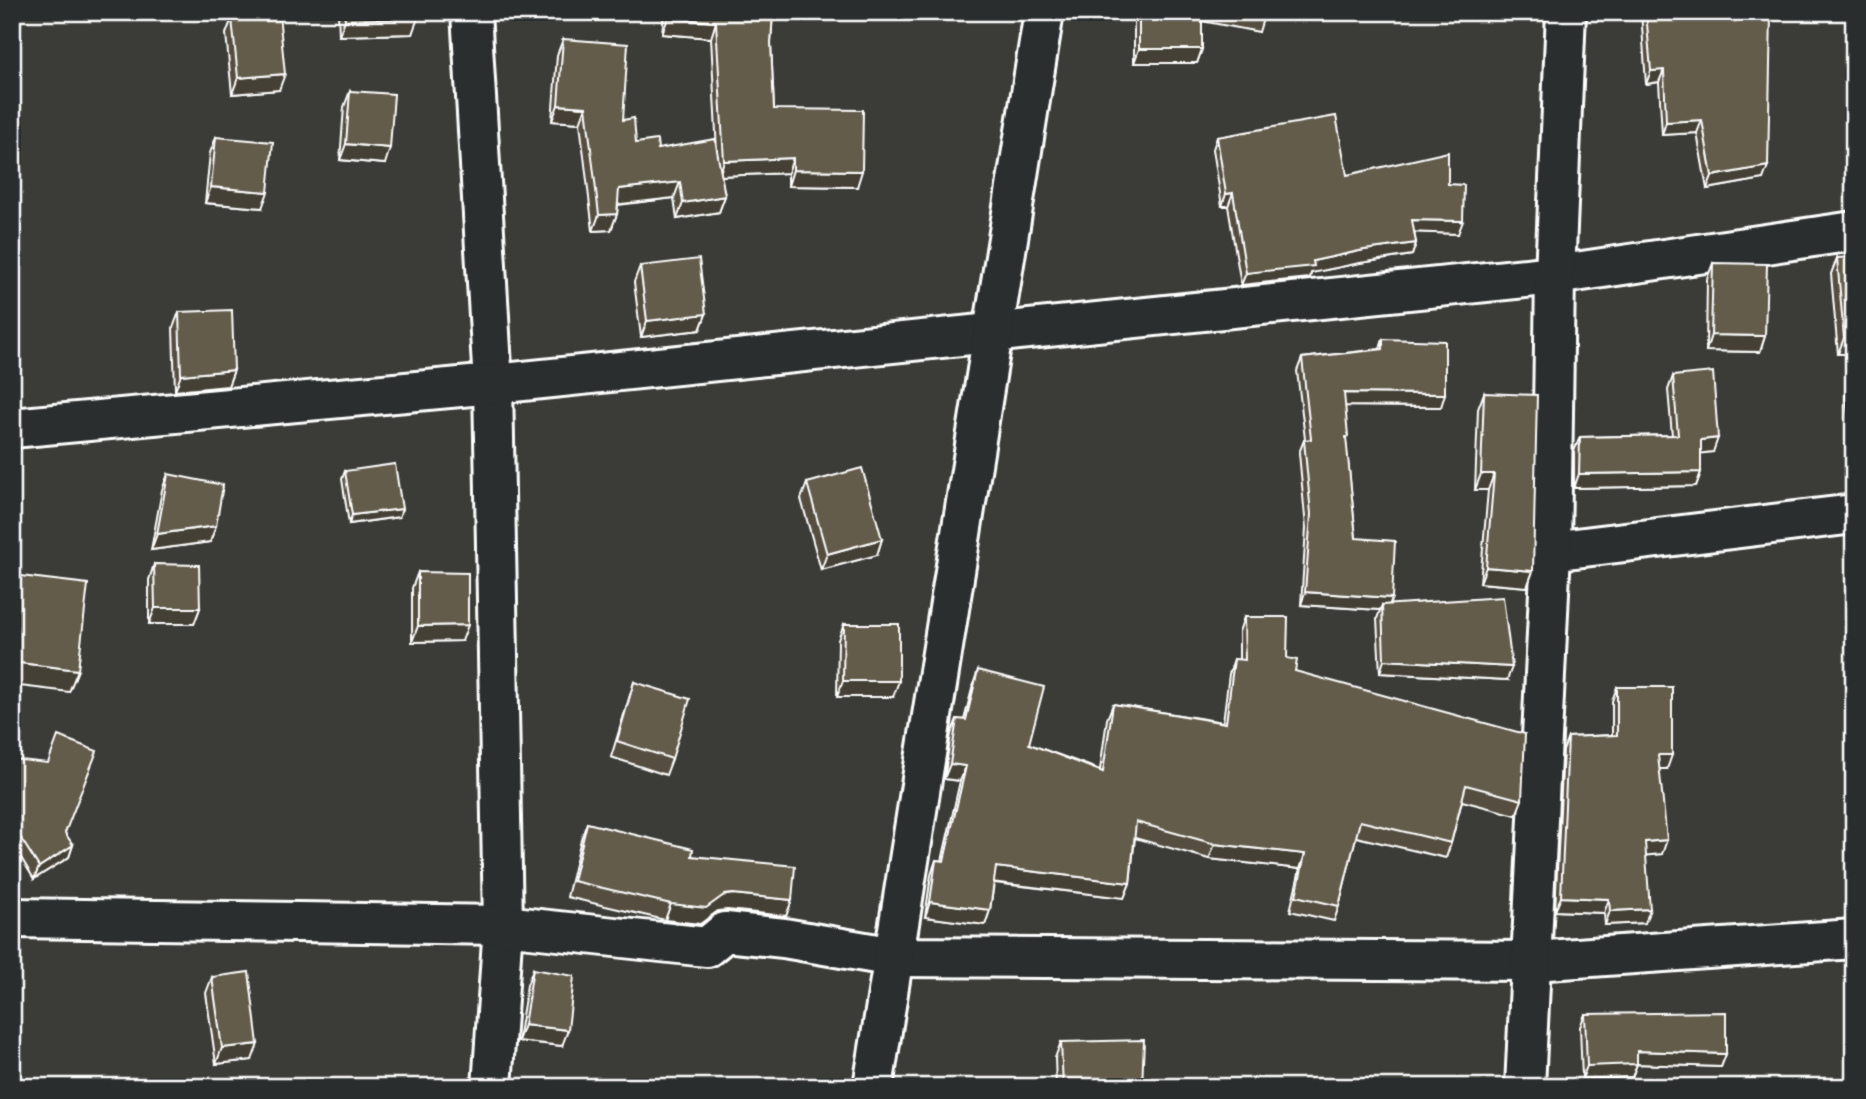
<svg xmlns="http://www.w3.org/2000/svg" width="1866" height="1099" viewBox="0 0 1866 1099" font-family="Pangolin,sans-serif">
	<rect width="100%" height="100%" fill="#3b3b37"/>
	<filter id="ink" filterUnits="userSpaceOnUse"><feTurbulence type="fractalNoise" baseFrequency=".0143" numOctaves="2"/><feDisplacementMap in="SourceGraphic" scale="14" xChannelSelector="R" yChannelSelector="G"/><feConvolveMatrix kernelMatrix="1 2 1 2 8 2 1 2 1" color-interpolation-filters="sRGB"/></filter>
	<g filter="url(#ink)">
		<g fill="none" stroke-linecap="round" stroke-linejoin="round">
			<g stroke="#fff" stroke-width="44">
				<g id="minor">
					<polyline points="471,12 493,384 503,925 492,1087"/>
					<polyline points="12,428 493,384 1555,275 1854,231"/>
					<polyline points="1551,551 1854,514"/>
					<polyline points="12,918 503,925 707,947 725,932 784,938 894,957 1533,961 1854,939"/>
					<polyline points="873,1087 1044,12"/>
					<polyline points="1525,1087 1551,551 1555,275 1566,12"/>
				</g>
			</g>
			<use href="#minor" stroke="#2a2d2e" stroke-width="38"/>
		</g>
		<g fill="#554e41" stroke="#fff" stroke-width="2">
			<polygon points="338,12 418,12 412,34 339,36"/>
			<polygon points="664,12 773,12 771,43 774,109 857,187 788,186 788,173 721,176 725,196 719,212 677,219 674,198 618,205 617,214 611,230 593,231 580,123 552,121 557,55 563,39 623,120 636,143 658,149 717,152 711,38 662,34"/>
			<polygon points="1134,12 1265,12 1259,32 1202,21 1202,49 1197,63 1134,63"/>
			<polygon points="1641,12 1736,12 1763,179 1707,189 1697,133 1662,135 1659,82 1646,84"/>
			<polygon points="232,18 279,90 232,94 226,34"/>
			<polygon points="350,91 385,164 340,160 344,107"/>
			<polygon points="216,137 262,208 205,203 210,153"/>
			<polygon points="1217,137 1347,175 1448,184 1458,234 1414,232 1416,243 1412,255 1360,263 1311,273 1310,278 1241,285 1228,206 1222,206 1213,149"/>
			<polygon points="1837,258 1854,354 1838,354 1831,274"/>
			<polygon points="1713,263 1765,336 1760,352 1706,351 1707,279"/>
			<polygon points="640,266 706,314 700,330 641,337 634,282"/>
			<polygon points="179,312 234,370 228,386 175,391 173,328"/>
			<polygon points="1383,339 1441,407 1345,406 1346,442 1356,538 1389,604 1507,680 1380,673 1377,619 1380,610 1301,605 1306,528 1299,453 1304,440 1305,439 1297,371 1302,358 1380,349"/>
			<polygon points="1673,376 1713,452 1701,453 1701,472 1696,486 1574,488 1574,451 1580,437 1672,435 1668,390"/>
			<polygon points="1852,379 1854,379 1854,477 1846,395"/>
			<polygon points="1484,393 1533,571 1527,587 1480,583 1488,490 1475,490 1478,409"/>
			<polygon points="345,471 399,517 349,524 342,479"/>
			<polygon points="168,474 210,542 151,550 162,490"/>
			<polygon points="807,483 882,539 877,555 821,570 801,499"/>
			<polygon points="154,564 200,608 194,624 149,624 149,580"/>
			<polygon points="418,572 462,641 412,642 412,588"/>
			<polygon points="1244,617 1287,658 1295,671 1522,800 1516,815 1462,801 1451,843 1446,858 1356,837 1339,906 1334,921 1290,911 1300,869 1209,859 1135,838 1130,883 1124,898 994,883 990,910 985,925 925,917 931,875 936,860 942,861 960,781 944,779 951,734 957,719 964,720 973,685 978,670 1029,744 1100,770 1107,719 1113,704 1223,722 1229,674 1234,659 1239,660 1239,632"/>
			<polygon points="844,624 893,697 837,697 838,640"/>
			<polygon points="634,682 672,759 666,775 611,757"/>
			<polygon points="1617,687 1667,769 1659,769 1662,854 1646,855 1645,923 1605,925 1604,913 1555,911 1563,751 1568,737 1612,735 1612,701"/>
			<polygon points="12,759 73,845 69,857 34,879 12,843"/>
			<polygon points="587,823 692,856 792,900 786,916 727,910 718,911 700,924 665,920 567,897 581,839"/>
			<polygon points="533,969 562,1046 518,1041 527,985"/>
			<polygon points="212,977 252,1060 216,1064 206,993"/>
			<polygon points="1585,1014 1726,1054 1721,1067 1637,1064 1632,1077 1582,1079 1580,1027"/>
			<polygon points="1061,1042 1142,1087 1056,1087 1055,1058"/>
		</g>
		<g fill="#454035" stroke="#fff" stroke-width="2">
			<polygon points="418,18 412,34 339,36 345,20"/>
			<polygon points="668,18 716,22 711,38 662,34"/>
			<polygon points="1139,49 1202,49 1197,63 1134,63"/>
			<polygon points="1664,70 1659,82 1646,84 1651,71"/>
			<polygon points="285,74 279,90 232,94 238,78"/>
			<polygon points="558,105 586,107 580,123 552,121"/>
			<polygon points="1702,120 1697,133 1662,135 1666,122"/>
			<polygon points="346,144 390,148 385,164 340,160"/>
			<polygon points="793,158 788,173 719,176 724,161"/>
			<polygon points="1768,166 1763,179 1707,189 1712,176"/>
			<polygon points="793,170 862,171 857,187 788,186"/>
			<polygon points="680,182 674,198 613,205 619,189"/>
			<polygon points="211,187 268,192 262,208 205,203"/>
			<polygon points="1233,193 1228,206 1222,206 1226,194"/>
			<polygon points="725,196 719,212 677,219 683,203"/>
			<polygon points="617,214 611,230 593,231 599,215"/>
			<polygon points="1412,220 1463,221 1458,234 1408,232"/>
			<polygon points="1416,243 1412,255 1360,263 1311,273 1310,278 1241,285 1246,273 1313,261 1364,250"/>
			<polygon points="706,314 700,330 641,337 647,321"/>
			<polygon points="1711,335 1765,336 1760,352 1706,351"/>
			<polygon points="1844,338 1854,338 1854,354 1838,354"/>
			<polygon points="234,370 228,386 175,391 181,375"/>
			<polygon points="1344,393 1445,394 1441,407 1339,406"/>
			<polygon points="1718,438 1713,452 1696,454 1701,440"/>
			<polygon points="1701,472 1696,486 1574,488 1579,474"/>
			<polygon points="1481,474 1494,474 1488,490 1475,490"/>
			<polygon points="402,509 399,517 349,524 352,515"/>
			<polygon points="216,526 210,542 151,550 157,534"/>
			<polygon points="882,539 877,555 821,570 827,554"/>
			<polygon points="1486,567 1533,571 1527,587 1480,583"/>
			<polygon points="1305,592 1392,598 1387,611 1382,605 1380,610 1301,605"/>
			<polygon points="155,608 200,608 194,624 149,624"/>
			<polygon points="468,625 462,641 412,642 418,626"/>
			<polygon points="1384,660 1512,667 1507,680 1380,673"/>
			<polygon points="12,662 78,670 69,692 12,685"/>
			<polygon points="843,681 899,681 893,697 837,697"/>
			<polygon points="1658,755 1672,755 1667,769 1653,769"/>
			<polygon points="950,764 966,766 960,781 944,779"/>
			<polygon points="1667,840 1662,854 1640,856 1645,842"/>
			<polygon points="1215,844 1305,854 1300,869 1209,859"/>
			<polygon points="73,845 69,857 34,879 39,867"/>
			<polygon points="996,867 1130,883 1124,898 991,882"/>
			<polygon points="733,894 792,900 786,916 727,910 718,911 700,924 665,920 671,904"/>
			<polygon points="1561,897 1609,899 1604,913 1555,911"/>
			<polygon points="930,902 990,910 985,925 925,917"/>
			<polygon points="1650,909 1645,923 1605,925 1610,911"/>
			<polygon points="524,1025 568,1030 562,1046 518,1041"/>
			<polygon points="258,1044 252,1060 216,1064 222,1048"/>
			<polygon points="1637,1051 1726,1054 1721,1067 1637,1064 1632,1077 1582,1079 1587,1066"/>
		</g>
		<g fill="#635b4c" stroke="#fff" stroke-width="2">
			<polygon points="344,12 418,12 418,18 345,20"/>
			<polygon points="669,12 773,12 771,43 774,109 863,110 862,171 793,170 793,158 724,161 716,22 668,18"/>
			<rect x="1139" y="12" width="63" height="37"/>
			<polygon points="1232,12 1265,12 1264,18"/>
			<polygon points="1646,12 1736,12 1736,15 1771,13 1768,166 1712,176 1702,120 1666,122 1664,70 1651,71"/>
			<polygon points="279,14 285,74 238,78 232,18"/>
			<polygon points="563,39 628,44 623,120 634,118 636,143 657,140 658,149 715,139 725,196 683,203 680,182 619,189 617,214 599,215 586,107 558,105"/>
			<polygon points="350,91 394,94 390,148 346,144"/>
			<polygon points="1336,116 1347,175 1448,152 1448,184 1464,185 1463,221 1412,220 1416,243 1364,250 1313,261 1314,266 1246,273 1233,193 1226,194 1217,137"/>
			<polygon points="216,137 273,142 268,192 211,187"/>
			<polygon points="1854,257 1854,338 1844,338 1837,258"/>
			<polygon points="699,259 706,314 647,321 640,266"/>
			<polygon points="1713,263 1767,264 1765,336 1711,335"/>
			<polygon points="232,310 234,370 181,375 179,312"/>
			<polygon points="1383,339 1445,341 1445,394 1344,393 1348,436 1346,437 1356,538 1395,541 1392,598 1305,592 1311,514 1304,440 1311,439 1302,358 1383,349"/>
			<polygon points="1713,372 1718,438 1701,440 1701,472 1579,474 1580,437 1678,435 1673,376"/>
			<polygon points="1852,379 1854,379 1854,400"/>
			<polygon points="1484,393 1537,395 1533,571 1486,567 1494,474 1481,474"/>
			<polygon points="395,464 402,509 352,515 345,471"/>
			<polygon points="862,468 882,539 827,554 807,483"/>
			<polygon points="168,474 223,485 216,526 157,534"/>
			<polygon points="154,564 199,565 200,608 155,608"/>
			<polygon points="418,572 468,573 468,625 418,626"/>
			<polygon points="12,575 88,584 78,670 12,662"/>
			<polygon points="1503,597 1512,667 1384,660 1382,605"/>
			<polygon points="1244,617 1288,617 1287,658 1297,660 1295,671 1525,734 1522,800 1466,785 1451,843 1360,821 1339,906 1296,896 1305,854 1215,844 1136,822 1130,883 996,867 990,910 930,902 936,860 944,861 966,766 950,764 957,719 966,720 978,670 1044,687 1029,744 1103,772 1113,704 1226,723 1234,659 1245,660"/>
			<polygon points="844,624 899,624 899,681 843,681"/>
			<polygon points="634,682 690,699 672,759 617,741"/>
			<polygon points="1617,687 1672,687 1672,755 1658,755 1667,840 1645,842 1650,909 1610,911 1609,899 1561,897 1568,737 1617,735"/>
			<polygon points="58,736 97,751 65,833 73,845 39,867 12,824 12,759 48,763"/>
			<polygon points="587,823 693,849 692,856 795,866 792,900 733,894 724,895 706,908 671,904 573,881"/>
			<polygon points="533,969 574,976 568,1030 524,1025"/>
			<polygon points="249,972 258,1044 222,1048 212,977"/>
			<polygon points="1726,1012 1726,1054 1637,1051 1637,1064 1587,1066 1585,1014"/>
			<polygon points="1144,1040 1142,1087 1063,1087 1061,1042"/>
		</g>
	</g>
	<rect width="1866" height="1099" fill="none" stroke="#2a2d2e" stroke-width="42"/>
	<rect x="21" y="21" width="1824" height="1057" fill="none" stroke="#fff" stroke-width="2.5" filter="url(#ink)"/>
</svg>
